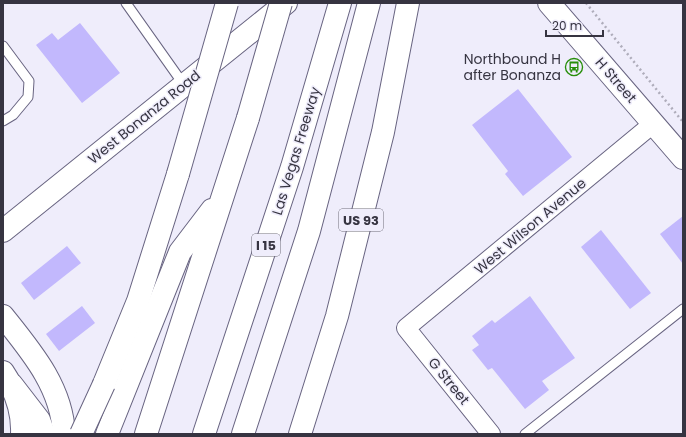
<svg xmlns="http://www.w3.org/2000/svg" width="686" height="437" viewBox="0 0 686 437" font-family="Poppins,sans-serif">
	<rect width="100%" height="100%" fill="#efedfb"/>
	<g fill="#c2b8fd">
		<polygon points="80,23 120,73 82,103 36,45 52,33 58,40"/>
		<polygon points="518,89 572,157 523,196 505,174 508,171 472,125"/>
		<polygon points="683,216 683,264 660,234"/>
		<polygon points="601,230 651,293 630,309 581,247"/>
		<polygon points="67,246 81,263 34,300 21,283"/>
		<polygon points="530,296 575,358 542,381 549,390 525,409 492,368 488,370 472,350 479,345 472,336 492,320 495,323"/>
		<polygon points="82,306 95,323 59,351 46,334"/>
	</g>
	<g fill="none" stroke-linecap="round" stroke-linejoin="round">
		<g stroke="#686481" stroke-width="11">
			<g id="service">
				<polyline points="126,3 184,85"/>
				<polyline points="3,46 29,81 28,97 13,115 3,121"/>
				<polyline points="525,434 683,309"/>
			</g>
		</g>
		<g stroke="#686481" stroke-width="20">
			<polyline id="minor" points="491,434 406,328 654,123"/>
		</g>
		<g stroke="#686481" stroke-width="24">
			<g id="tertiary">
				<polyline points="549,3 683,158"/>
				<polyline points="12,385 39,420 44,434"/>
			</g>
		</g>
		<g stroke="#686481" stroke-width="24">
			<g id="secondary">
				<polyline points="3,231 286,3"/>
				<path d="M3,316C31,351 62,387 64,434"/>
				<path d="M3,372C15,390 23,412 22,434"/>
			</g>
		</g>
		<g stroke="#686481" stroke-width="24">
			<g id="motorway">
				<polyline points="104,384 138,301 178,174"/>
				<polyline points="107,434 180,252 212,210"/>
				<polyline points="146,434 248,118"/>
				<polyline points="204,434 292,167 340,3"/>
				<polyline points="243,434 309,231 369,3"/>
				<polyline points="300,434 337,316 383,132 408,3"/>
			</g>
		</g>
		<polyline stroke="#afadbb" stroke-width="2.5" stroke-dasharray="2 3" stroke-linecap="butt" points="586,3 683,122"/>
		<use href="#service" stroke="#fff" stroke-width="9"/>
		<use href="#minor" stroke="#fff" stroke-width="18"/>
		<use href="#tertiary" stroke="#fff" stroke-width="22"/>
		<use href="#secondary" stroke="#fff" stroke-width="22"/>
		<use href="#motorway" stroke="#fff" stroke-width="22"/>
		<g stroke="#686481" stroke-width="24" stroke-linecap="butt">
			<g id="motorway-bridge">
				<polyline points="248,118 281,3"/>
				<polyline points="178,174 227,3"/>
				<polyline points="81,434 104,384"/>
			</g>
		</g>
		<use href="#motorway-bridge" stroke="#fff" stroke-width="22"/>
	</g>
	<defs>
		<g id="bus-ring" transform="scale(0.9)"><circle r="9.5" fill="#efedfb" stroke="#278e0a" stroke-width="1.5"/><path d="M-5-6H5V4H4V6H2V4H-2V6H-4V4H-5ZM-3.5-4V0h7V-4ZM-3.5 1.2v1.5H-2V1.2ZM2 1.2v1.5H3.5V1.2Z" fill="#278e0a"/></g>
	</defs>
	<g fill-rule="evenodd">
		<use href="#bus-ring" x="574" y="67"/>
	</g>
	<g text-anchor="middle" stroke-width="3" stroke-linejoin="round" paint-order="stroke">
		<g fill="#efedfb" stroke="#6e6c79" stroke-width="1">
			<rect x="339" y="209" width="44" height="22" rx="3"/>
			<rect x="252" y="234" width="28" height="22" rx="3"/>
		</g>
		<g font-size="13" font-weight="bold" fill="#363441">
			<text x="361" y="225">US 93</text>
			<text x="266" y="250">I 15</text>
		</g>
		<g font-size="14" fill="#363441" stroke="#efedfb" text-anchor="end">
			<text x="561" y="64">Northbound H<tspan x="561" dy="16">after Bonanza</tspan></text>
		</g>
		<g font-size="14" fill="#363441" stroke="#efedfb">
			<text transform="translate(616 80) rotate(49)" y="5">H Street</text>
			<text transform="translate(144 117) rotate(-39)" y="5">West Bonanza Road</text>
			<text transform="translate(296 151) rotate(-73)" y="5">Las Vegas Freeway</text>
			<text transform="translate(530 226) rotate(-40)" y="5">West Wilson Avenue</text>
			<text transform="translate(449 381) rotate(51)" y="5">G Street</text>
		</g>
	</g>
	<rect width="686" height="437" fill="none" stroke="#363441" stroke-width="8"/>
	<path d="M546 30v6h57v-6" fill="none" stroke="#363441" stroke-width="2"/>
	<text x="552" y="30" font-size="12" fill="#363441" stroke="#efedfb" stroke-width="3" paint-order="stroke">20 m</text>
</svg>
